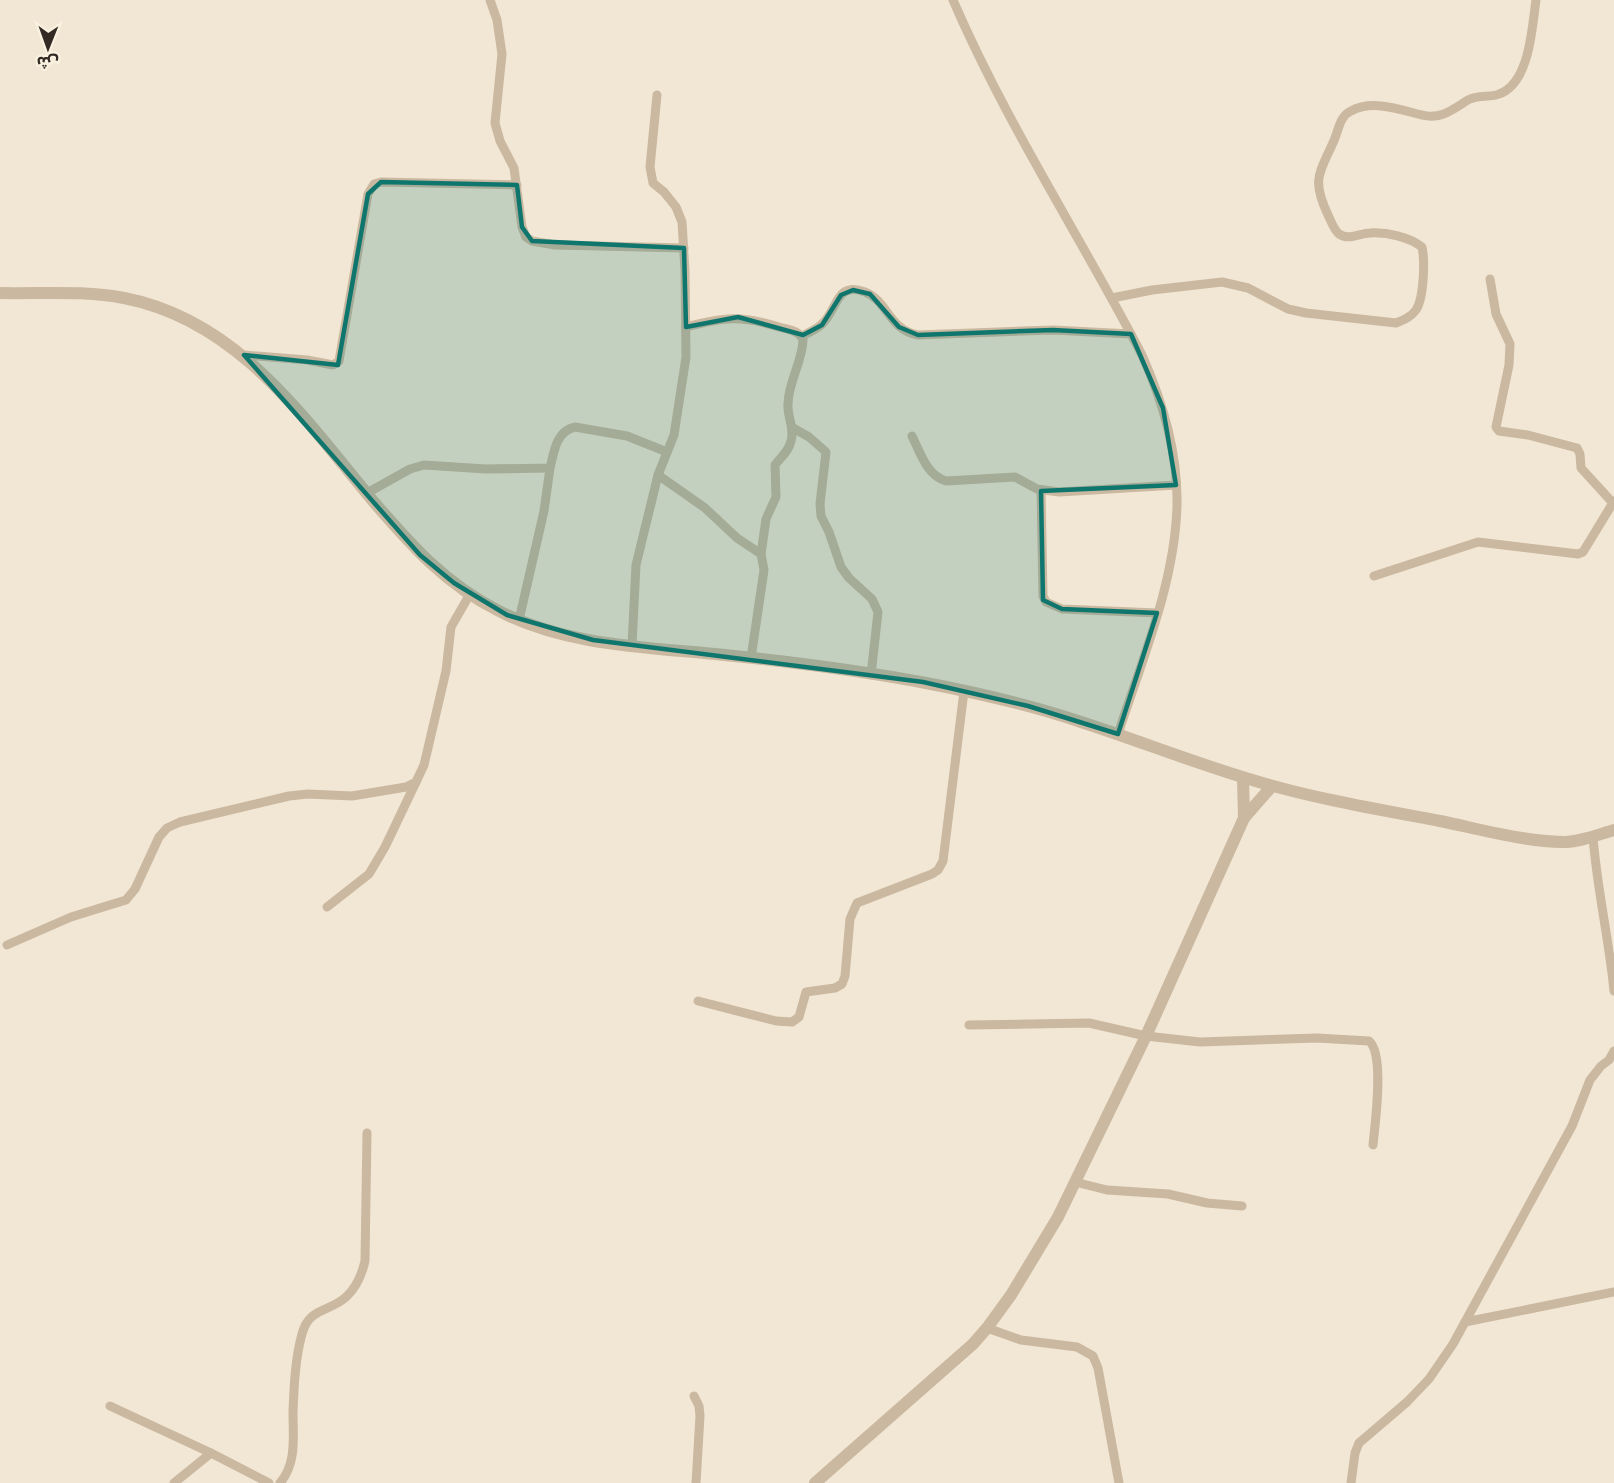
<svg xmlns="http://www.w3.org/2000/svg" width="1614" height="1483" viewBox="0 0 1614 1483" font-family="Raleway,'Noto Sans Arabic',sans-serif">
	<rect width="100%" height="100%" fill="#f2e7d4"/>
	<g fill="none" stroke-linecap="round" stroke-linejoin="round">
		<g stroke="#cab8a0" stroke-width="9">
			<polyline points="490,0 497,20 502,54 495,123 500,141 514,168 522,227 526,237 532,241 555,245 684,248"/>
			<path d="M953,0C1006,123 1080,236 1142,355C1163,402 1178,452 1177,505C1175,583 1142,660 1118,734"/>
			<polyline points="1490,279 1496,314 1510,344 1509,365 1496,427 1499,431 1528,435 1577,448 1580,454 1581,468 1612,502"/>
			<path d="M1112,298L1152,290L1222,282L1248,288L1288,309L1306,313L1396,323C1404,320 1411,317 1416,310C1424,298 1425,261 1422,247C1409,237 1387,232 1370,233C1360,233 1349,241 1339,234C1334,230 1331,221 1328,215C1310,177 1321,172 1335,138C1339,128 1340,116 1351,111C1373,99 1401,110 1422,115C1441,120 1453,109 1468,100C1478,94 1490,98 1499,94C1530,83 1532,27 1536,0"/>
			<path d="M686,327C724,317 741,315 779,327C789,330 798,330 803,339C803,361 788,382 788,404C787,417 795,428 791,441C789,451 781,457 775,465L776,497L766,519L761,554"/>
			<path d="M802,336C808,333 817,329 822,324C838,310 835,281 865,292C888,301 889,330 918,335L1053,330L1131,334"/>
			<polyline points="244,355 307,360 333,365 339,361 368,194 374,184 381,182 517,185"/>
			<polyline points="793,428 809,437 826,452 820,504 821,516 829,532 841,567 849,578 872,599 878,612 871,675"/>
			<path d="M912,436C920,452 927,476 946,481L1015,477L1037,489L1059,492L1176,485"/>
			<polyline points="658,475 705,508 737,538 761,554 764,570 751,658"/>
			<polyline points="1041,490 1043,596 1046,602 1062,609 1157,613"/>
			<path d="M367,493L410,469L424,465L486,469L550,468C554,452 556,431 575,427L627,436L667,452"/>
			<polyline points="1374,576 1478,542 1578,554 1583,552 1614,501"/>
			<polyline points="519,620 544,511 550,468"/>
			<polyline points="632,645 636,565 658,475 674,435 686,357 685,271 682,222 676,207 664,192 653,183 650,167 657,95"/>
			<path d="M1593,837C1597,889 1609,939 1614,991"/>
			<polyline points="327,907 369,874 385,847 416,782"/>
			<polyline points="7,945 71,917 126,900 135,889 159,837 167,828 180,822 289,796 308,794 352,796 406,787 416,782 424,765 446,671 451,627 470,594"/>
			<polyline points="698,1001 776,1021 792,1022 799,1017 806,992 835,988 842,984 845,976 850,919 857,903 932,874 938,870 943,861 964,691"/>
			<path d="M969,1025L1089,1023L1146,1036L1200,1042L1317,1038L1369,1041C1385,1054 1375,1124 1373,1145"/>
			<polyline points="1075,1182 1107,1190 1168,1194 1207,1203 1242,1206"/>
			<polyline points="1465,1322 1614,1292"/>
			<polyline points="987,1328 1021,1340 1077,1347 1093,1356 1098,1368 1119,1483"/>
			<polyline points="694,1396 699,1406 700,1416 696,1483"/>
			<polyline points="110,1406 211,1453 269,1483"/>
			<polyline points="174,1483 211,1453"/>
			<path d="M280,1483C297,1463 293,1437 293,1412C294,1387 295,1359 302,1334C309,1307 330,1312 346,1297C356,1288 362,1274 365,1261L367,1133"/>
			<polyline points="1351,1483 1355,1453 1359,1443 1407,1402 1429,1379 1453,1344 1572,1126 1590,1080 1601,1066 1609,1060 1614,1051"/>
		</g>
		<g stroke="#cab8a0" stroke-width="12">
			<path d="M0,293C41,294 84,290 124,298C238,320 303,417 373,501C411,545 445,584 499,611C565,645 642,647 715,654C785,661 857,670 926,683C978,693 1031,705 1081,722C1137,740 1192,762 1249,779C1311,798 1376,809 1440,821C1479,829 1522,841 1562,842C1580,842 1597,835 1614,830"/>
			<polyline points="1243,778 1244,818"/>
			<polyline points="815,1483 973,1344 987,1328 1011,1295 1058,1217 1146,1036 1244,818 1272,786"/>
		</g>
	</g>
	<path fill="#0f766e" fill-opacity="0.2" stroke="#0f766e" stroke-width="4.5" stroke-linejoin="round" d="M381,182L517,185L522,227L532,241L684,248L686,327L738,317L803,335L822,325L841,295L853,290L870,294L899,327L918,335L1053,330L1131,334L1163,408L1176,485L1041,491L1043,600L1062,609L1157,613L1118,734L1028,706L923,682L593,640L507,615L454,583L420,555L244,355L338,365L368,194Z"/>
	<g transform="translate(48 48) rotate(181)" stroke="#faf1e0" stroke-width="4.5" paint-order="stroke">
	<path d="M0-4.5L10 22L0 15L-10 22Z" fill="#332a24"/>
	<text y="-9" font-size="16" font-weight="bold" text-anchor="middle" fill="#332a24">ش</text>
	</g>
</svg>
